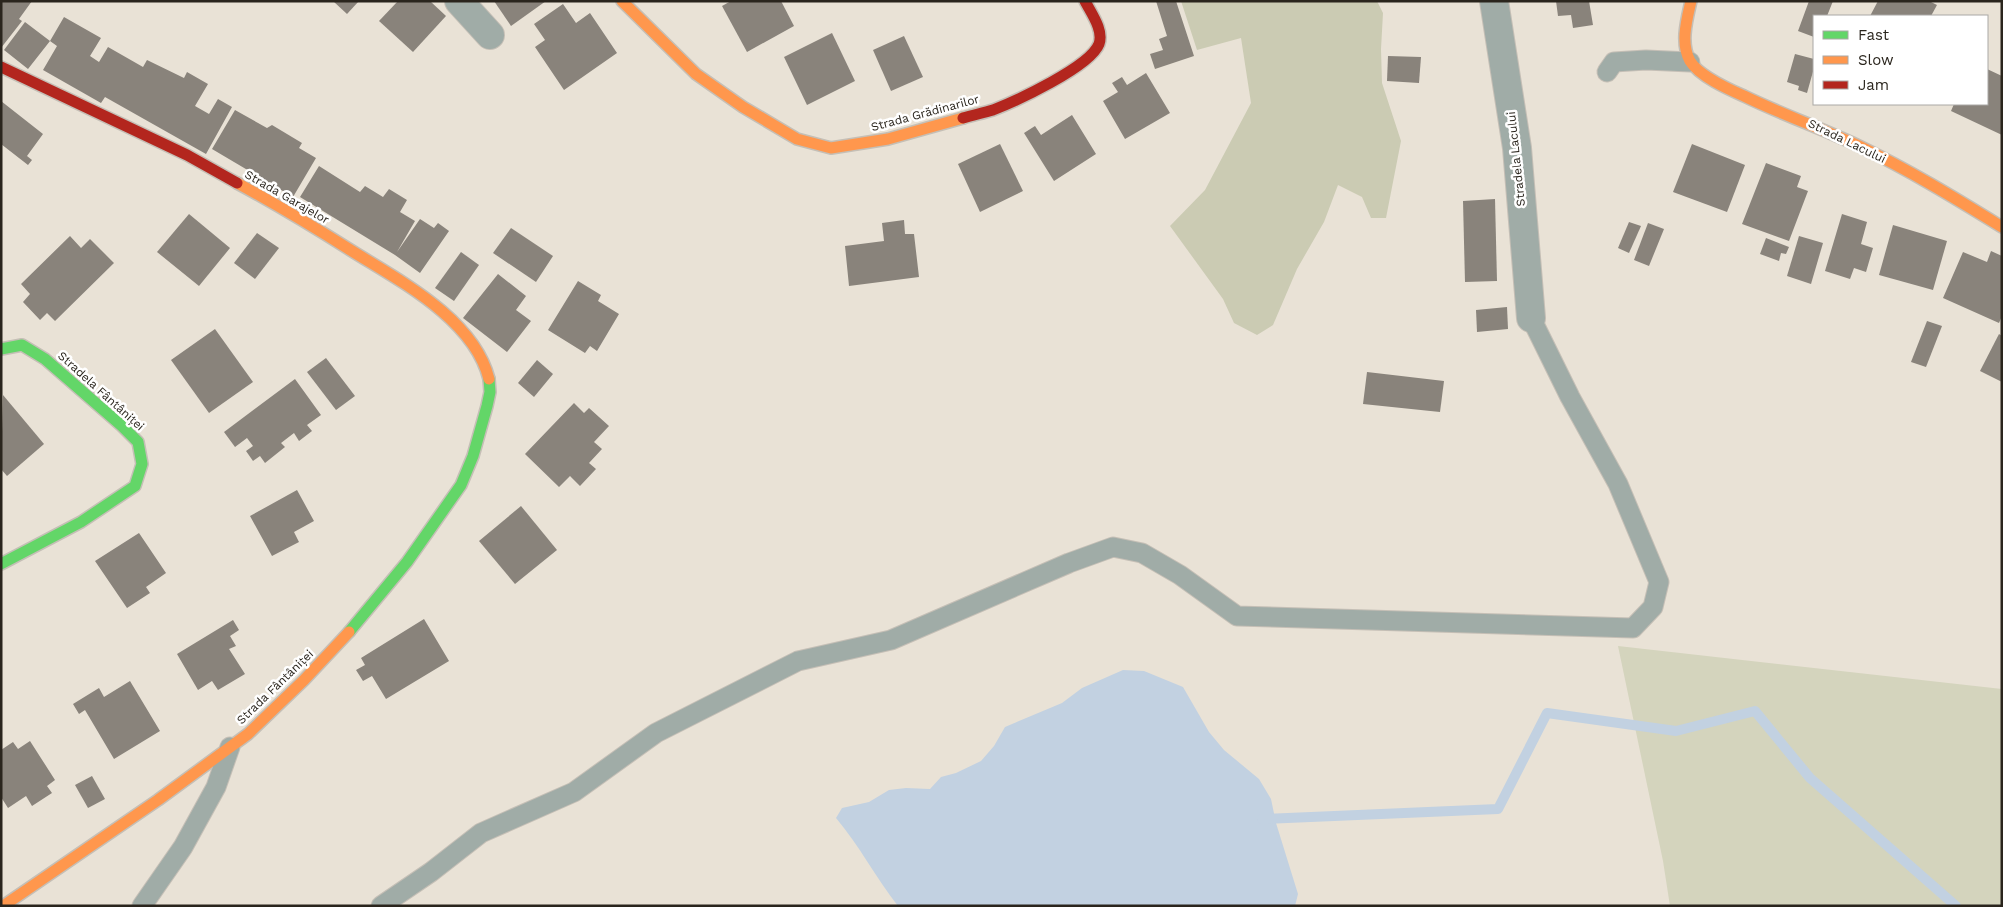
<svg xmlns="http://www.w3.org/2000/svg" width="2003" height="907" viewBox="0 0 2003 907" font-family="'Work Sans',sans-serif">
	<rect width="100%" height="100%" fill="#e9e2d6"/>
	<polygon fill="#d4d4bd" points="1618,646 2002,689 2002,906 1670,906 1663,861"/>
	<polygon fill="#cbcbb3" points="1181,1 1377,1 1383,13 1381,49 1382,83 1401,141 1386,218 1371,218 1362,197 1338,185 1324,222 1297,269 1273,325 1257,335 1234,323 1223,299 1170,226 1205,190 1251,103 1241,38 1197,50"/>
	<path fill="#c2d1e1" d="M1123,670L1144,671L1183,687L1209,732L1224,750L1259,779L1271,799L1276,823L1298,894L1295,906H898C876,878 859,845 836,818L842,808L869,802L889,790L906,788L930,789L941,777L956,773L981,761L994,746L1005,727L1062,703L1082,688Z"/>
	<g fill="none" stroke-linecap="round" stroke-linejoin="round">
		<polyline stroke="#c2d1e1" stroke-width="10" points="1262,819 1498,809 1547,713 1676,731 1755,711 1810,778 1956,906"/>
	</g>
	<g fill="#89837b">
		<polygon points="1,1 32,1 19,19 22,21 1,48"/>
		<polygon points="333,1 359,1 347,14"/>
		<polygon points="398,1 430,1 446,16 413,52 379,21"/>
		<polygon points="494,1 546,1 511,26"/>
		<polygon points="731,1 781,1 794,26 747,52 722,6"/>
		<polygon points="1156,1 1176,1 1194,56 1155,69 1150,54 1163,50 1159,39 1167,36"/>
		<polygon points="1556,1 1589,1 1593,25 1573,28 1571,15 1558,16"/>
		<polygon points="1809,1 1833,1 1827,16 1814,16 1814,37 1798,31"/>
		<polygon points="1878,1 1929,1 1937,5 1931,16 1870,16"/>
		<polygon points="563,4 576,23 590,13 617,53 564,90 535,47 545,40 534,24"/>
		<polygon points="64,17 101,38 90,56 99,62 108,47 143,67 147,60 184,78 187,72 208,84 195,106 209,114 218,99 232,107 206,154 105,97 101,103 43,70 57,46 50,41 28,69 4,50 25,22 50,41"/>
		<polygon points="832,33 855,81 807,105 784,57"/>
		<polygon points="904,36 923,77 891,91 873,50"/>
		<polygon points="1795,54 1814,59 1814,68 1807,93 1798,90 1799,86 1787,82"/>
		<polygon points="1388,56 1421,57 1419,83 1387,81"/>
		<polygon points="1987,69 2002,76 2002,135 1951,111 1954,104 1987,104"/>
		<polygon points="1146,73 1170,113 1125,139 1103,101 1118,92 1112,83 1122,77 1127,85"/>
		<polygon points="1,101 43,134 27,156 32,160 28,165 1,144"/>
		<polygon points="235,110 267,128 272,125 302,143 299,148 316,158 293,197 212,149"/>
		<polygon points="1072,115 1096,154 1054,181 1024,133 1035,126 1041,135"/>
		<polygon points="1000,144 1023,191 980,212 958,164"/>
		<polygon points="1692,144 1745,165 1727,212 1673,192"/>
		<polygon points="1766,163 1801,176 1797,187 1808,191 1789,241 1742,224"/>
		<polygon points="319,166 360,192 365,186 383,197 389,189 407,200 400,212 415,221 397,252 420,219 434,228 438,223 449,231 420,273 395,255 300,197"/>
		<polygon points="1495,199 1497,281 1465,282 1463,201"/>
		<polygon points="189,214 230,248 199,286 157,252"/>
		<polygon points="1842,214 1867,222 1861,244 1873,248 1866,272 1854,268 1850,279 1825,271"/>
		<polygon points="904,220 905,234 914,234 919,277 849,286 845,246 884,241 882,223"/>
		<polygon points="1629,222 1641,226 1629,253 1618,248"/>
		<polygon points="1648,223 1664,229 1649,266 1634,260"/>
		<polygon points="1893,225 1947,241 1933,290 1879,275"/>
		<polygon points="511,228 553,256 536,282 493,253"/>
		<polygon points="257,233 279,248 255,279 234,263"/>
		<polygon points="70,236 81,248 90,239 114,263 55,321 47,313 40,320 23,302 30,294 21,284"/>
		<polygon points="1799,236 1823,243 1811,284 1787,276"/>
		<polygon points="1766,238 1789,247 1786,254 1781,253 1779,261 1760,254"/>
		<polygon points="1991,251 2002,256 2002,316 1999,323 1943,298 1963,252 1987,262"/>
		<polygon points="461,252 479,265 454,301 435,288"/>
		<polygon points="498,274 526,296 516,310 531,321 507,352 463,318"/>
		<polygon points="578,281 601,295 598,301 619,314 597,351 590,346 585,353 548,330"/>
		<polygon points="1507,307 1508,329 1477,332 1476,310"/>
		<polygon points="1927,321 1942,326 1926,367 1911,362"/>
		<polygon points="215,329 253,382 209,413 171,360"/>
		<polygon points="1999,334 2002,336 2002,382 1980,371"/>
		<polygon points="326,358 355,396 336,410 307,372"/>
		<polygon points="537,360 553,374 534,397 518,383"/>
		<polygon points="1367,372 1444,381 1440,412 1363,404"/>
		<polygon points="295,379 321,415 307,425 312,431 299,441 294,433 281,443 285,447 265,463 260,456 253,461 246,451 253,446 247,438 235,447 224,432"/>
		<polygon points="3,395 44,444 7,476 1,469"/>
		<polygon points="574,403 584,413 589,408 609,426 594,442 602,449 589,463 596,469 580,486 570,476 559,487 525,454"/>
		<polygon points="297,490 314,521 294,532 299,542 272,556 250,516"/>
		<polygon points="521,506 557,550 515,584 479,541"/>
		<polygon points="139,533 166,573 146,587 150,593 127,608 95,561"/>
		<polygon points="424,619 449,661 386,699 372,676 363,681 356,670 365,665 361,658"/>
		<polygon points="233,620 239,630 230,636 236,646 229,649 245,674 218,690 212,681 198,690 177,654"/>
		<polygon points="130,681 160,731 114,759 85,710 79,714 73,704 99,688 104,697"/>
		<polygon points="30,741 55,780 47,786 52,793 32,806 26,796 8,808 1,797 1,750 13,742 18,749"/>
		<polygon points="92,776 105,799 88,808 75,785"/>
	</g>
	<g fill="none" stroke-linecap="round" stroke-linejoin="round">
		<g stroke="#c5bfb6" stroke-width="21">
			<g id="lane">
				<polyline points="1607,72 1614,62 1646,60 1690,62"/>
				<polyline points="142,906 183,847 216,787 230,747"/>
				<polyline points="381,906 431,872 481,833 574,792 656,733 798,661 891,640 1069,563 1113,547 1142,553 1180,575 1237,616 1633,628 1653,607 1659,582 1618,484 1570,397 1531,318"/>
			</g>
		</g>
		<g stroke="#c5bfb6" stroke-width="30">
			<g id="street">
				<polyline points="459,1 490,35"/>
				<polyline points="1494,1 1517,148 1531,318"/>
			</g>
		</g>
		<g stroke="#c5bfb6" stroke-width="14">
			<g id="fast">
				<polyline points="1,349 22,345 45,359 122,426 138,442 142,464 135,486 81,522 1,564"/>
				<polyline points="349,632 407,562 461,485 473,456 487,406 490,392 489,379"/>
			</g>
		</g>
		<g stroke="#c5bfb6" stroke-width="14">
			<g id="slow">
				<polyline points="622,1 696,74 743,107 797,139 831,148 888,139 963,118"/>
				<path d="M1691,1C1687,19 1680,43 1690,61C1699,76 1728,89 1744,96C1781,114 1821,128 1859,146C1909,170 1955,198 2002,227"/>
				<path d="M237,183C276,204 314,227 352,251C400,281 474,319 489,379"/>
				<polyline points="3,906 158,800 248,734 304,680 349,632"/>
			</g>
		</g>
		<g stroke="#c5bfb6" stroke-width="14">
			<g id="jam">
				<polyline points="1,67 187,155 237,183"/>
				<path d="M963,118C973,115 983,113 993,110C1016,101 1090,67 1099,44C1104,30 1091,13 1085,1"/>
			</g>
		</g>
		<use href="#lane" stroke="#a0aca7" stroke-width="19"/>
		<use href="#street" stroke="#a0aca7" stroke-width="28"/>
		<use href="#fast" stroke="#63d668" stroke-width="11"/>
		<use href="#slow" stroke="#ff974d" stroke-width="11"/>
		<use href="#jam" stroke="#b3261e" stroke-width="11"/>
	</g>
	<g text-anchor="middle" stroke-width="5" stroke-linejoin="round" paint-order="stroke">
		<g font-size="12" fill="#2a251d" stroke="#fff">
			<text transform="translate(925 113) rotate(-15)" y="4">Strada Grădinarilor</text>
			<text transform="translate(1847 141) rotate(26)" y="4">Strada Lacului</text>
			<text transform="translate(1516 159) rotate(-96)" y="4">Stradela Lacului</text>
			<text transform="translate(287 197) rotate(30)" y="4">Strada Garajelor</text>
			<text transform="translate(101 391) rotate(42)" y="4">Stradela Fântâniței</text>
			<text transform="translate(275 687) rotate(-44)" y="4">Strada Fântâniței</text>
		</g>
	</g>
	<rect width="2003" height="907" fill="none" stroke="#2a251d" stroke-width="5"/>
	<rect x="1813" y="15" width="175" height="90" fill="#ffffff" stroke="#aaa8a5"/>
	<rect x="1823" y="31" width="25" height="8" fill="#63d668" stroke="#aaa8a5"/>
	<text x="1858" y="40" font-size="15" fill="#2a251d">Fast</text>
	<rect x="1823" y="56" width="25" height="8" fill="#ff974d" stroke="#aaa8a5"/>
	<text x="1858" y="65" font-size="15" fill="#2a251d">Slow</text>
	<rect x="1823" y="81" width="25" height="8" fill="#b3261e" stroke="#aaa8a5"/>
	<text x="1858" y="90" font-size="15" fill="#2a251d">Jam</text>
</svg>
